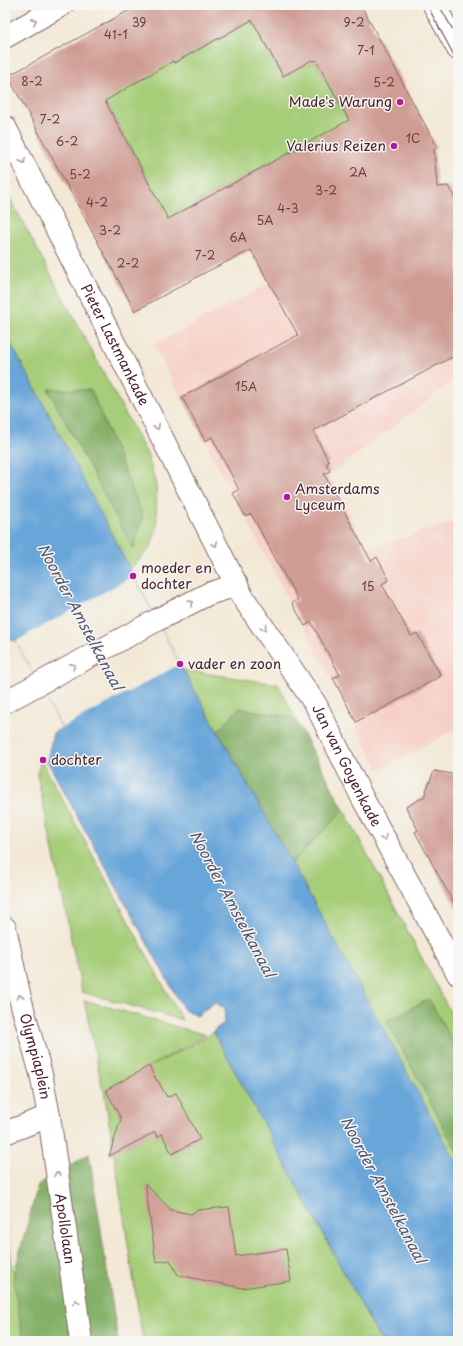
<svg xmlns="http://www.w3.org/2000/svg" width="463" height="1346" viewBox="0 0 463 1346" font-family="'Playpen Sans',sans-serif">
	<rect width="100%" height="100%" fill="#f6f6f2"/>
	<filter id="ink" filterUnits="userSpaceOnUse"><feTurbulence type="fractalNoise" baseFrequency=".025" numOctaves="2"/><feDisplacementMap in="SourceGraphic" scale="8" xChannelSelector="R" yChannelSelector="G"/><feConvolveMatrix kernelMatrix="1 2 1 2 8 2 1 2 1" color-interpolation-filters="sRGB"/></filter>
	<filter id="wash" filterUnits="userSpaceOnUse"><feTurbulence type="fractalNoise" baseFrequency=".012" numOctaves="4" result="noise"/><feDisplacementMap in="SourceGraphic" scale="16" xChannelSelector="R" yChannelSelector="G"/><feGaussianBlur stdDeviation="0.9" result="paint"/><feColorMatrix in="noise" values="0 0 0 0 0 0 0 0 0 0 0 0 0 0 0 0 0 1.4 0 .05"/><feComposite in="paint" operator="in"/></filter>
	<g filter="url(#wash)">
		<rect width="100%" height="100%" fill="#f3e8d5"/>
		<polygon fill="#f7d1c7" points="458,183 458,378 329,475 367,549 458,520 458,728 379,770 154,345"/>
		<g fill="#a6cd78" stroke="#787652">
			<polygon points="268,17 296,33 267,50 283,77 311,62 312,64 316,62 346,117 350,115 361,135 319,143 316,137 198,202 201,208 186,217 162,220 164,210 107,104 100,102 128,74 134,85 150,76 148,73 172,60 174,64 190,55 188,51 210,39 213,42 228,34 226,31 250,18 254,25"/>
			<polygon points="5,189 148,456 156,485 157,529 150,548 129,570 44,405 5,333"/>
			<polygon points="183,670 278,684 295,718 239,708 218,731"/>
			<polygon points="41,760 182,1020 82,992 37,774"/>
			<polygon points="344,810 458,1027 458,1172 292,863"/>
			<polygon points="84,1000 206,1035 142,1071 207,1037 213,1031 381,1341 143,1341 104,1090 102,1086"/>
			<polygon points="5,1216 24,1341 5,1341"/>
		</g>
		<g fill="#84b068" stroke="#67684a">
			<polygon points="48,389 91,390 143,516 133,549"/>
			<polygon points="239,708 295,718 344,810 292,863 218,731"/>
			<polygon points="429,999 458,1051 458,1154 387,1021"/>
			<polygon points="89,1154 118,1341 23,1341 13,1277 38,1185"/>
		</g>
		<polygon fill="#68a5d9" stroke="#596282" points="5,333 44,405 183,670 292,863 458,1165 458,1341 381,1341 213,1031 224,1023 225,1009 215,1002 197,1016 184,1010 47,761 53,733 62,728 16,641 5,639"/>
		<polygon fill="#f3e8d5" points="133,576 180,664 62,728 16,641"/>
		<g id="blocks">
			<g fill="#cf9c93" fill-rule="evenodd">
				<path d="M139,5H361L437,147L434,150L437,187L448,186L458,204V354L313,431L329,462L326,464L330,471L324,474L338,500L371,561L377,557L389,580L382,584L411,636L417,633L441,676L373,714L372,713L356,722L333,678L340,675L311,622L305,626L292,603L298,600L251,514L245,516L233,493L239,490L212,437L205,441L182,397L298,335L251,250L208,271L135,311L8,76ZM252,20L283,76L312,60L313,62L316,60L349,120L168,219L105,101L173,61L174,63Z"/>
				<polygon points="434,771 458,775 458,911 415,832 418,830 406,807 425,796 425,793"/>
				<polygon points="149,1066 157,1081 158,1081 167,1097 176,1093 200,1139 172,1154 162,1134 157,1137 155,1132 109,1156 121,1119 106,1090"/>
				<polygon points="145,1183 171,1210 191,1214 197,1210 229,1207 236,1256 286,1249 291,1281 242,1288 178,1275 170,1260 156,1262"/>
			</g>
		</g>
	</g>
	<g filter="url(#ink)">
		<use href="#blocks" fill-opacity="0" stroke="#856566" stroke-width="1"/>
		<g fill="none" stroke-linecap="round" stroke-linejoin="round">
			<g stroke="#856566" stroke-width="24">
				<g id="minor">
					<polyline points="434,5 458,49"/>
					<polyline points="5,37 62,5"/>
					<path id="s1" d="M5,127L242,596L316,705L363,799L458,974"/>
					<polyline points="5,702 157,620 208,594 237,585"/>
					<path id="s2" d="M5,928L20,998L41,1074L49,1116L81,1341"/>
					<polyline points="5,1133 49,1116"/>
				</g>
			</g>
			<use href="#minor" stroke="#fff" stroke-width="22"/>
			<g stroke="#4a1f2b" stroke-width="1">
				<polyline points="427,5 458,63"/>
				<polyline points="439,5 458,39"/>
			</g>
		</g>
		<defs><path id="oneway-chevron" d="M-2-3.5L2.5 0L-2 3.5" fill="none" stroke-width="1.6" stroke-linecap="round" stroke-linejoin="round"/></defs>
		<g stroke="#ae9aa0">
			<use href="#oneway-chevron" transform="translate(34 21) rotate(-29)"/>
			<use href="#oneway-chevron" transform="translate(23 161) rotate(63)"/>
			<use href="#oneway-chevron" transform="translate(157 427) rotate(63)"/>
			<use href="#oneway-chevron" transform="translate(215 544) rotate(63)"/>
			<use href="#oneway-chevron" transform="translate(191 603) rotate(-27)"/>
			<use href="#oneway-chevron" transform="translate(264 628) rotate(56)"/>
			<use href="#oneway-chevron" transform="translate(73 666) rotate(-28)"/>
			<use href="#oneway-chevron" transform="translate(384 838) rotate(61)"/>
			<use href="#oneway-chevron" transform="translate(20 997) rotate(-103)"/>
			<use href="#oneway-chevron" transform="translate(57 1174) rotate(-98)"/>
			<use href="#oneway-chevron" transform="translate(76 1302) rotate(-98)"/>
		</g>
	</g>
	<g fill="#b5179e" stroke="#f6f6f2" stroke-width="1.5">
		<circle cx="400" cy="102" r="4"/>
		<circle cx="394" cy="146" r="4"/>
		<circle cx="287" cy="497" r="4"/>
		<circle cx="133" cy="576" r="4"/>
		<circle cx="180" cy="664" r="4"/>
		<circle cx="43" cy="760" r="4"/>
	</g>
	<g text-anchor="middle" stroke-width="3" stroke-linejoin="round" paint-order="stroke">
		<g font-size="12" fill="#6b3e45">
			<text x="139" y="27">39</text>
			<text x="354" y="27">9-2</text>
			<text x="116" y="39">41-1</text>
			<text x="366" y="55">7-1</text>
			<text x="32" y="86">8-2</text>
			<text x="384" y="87">5-2</text>
			<text x="50" y="124">7-2</text>
			<text x="413" y="143">1C</text>
			<text x="67" y="146">6-2</text>
			<text x="358" y="177">2A</text>
			<text x="80" y="179">5-2</text>
			<text x="326" y="195">3-2</text>
			<text x="97" y="207">4-2</text>
			<text x="288" y="213">4-3</text>
			<text x="265" y="225">5A</text>
			<text x="110" y="235">3-2</text>
			<text x="238" y="242">6A</text>
			<text x="205" y="260">7-2</text>
			<text x="128" y="268">2-2</text>
			<text x="246" y="391">15A</text>
			<text x="368" y="591">15</text>
		</g>
		<g font-size="14" fill="#4a1f2b" stroke="#f6f6f2" text-anchor="start">
			<text x="392" y="107" text-anchor="end">Made's Warung</text>
			<text x="386" y="151" text-anchor="end">Valerius Reizen</text>
			<text x="295" y="494">Amsterdams<tspan x="295" dy="16">Lyceum</tspan></text>
			<text x="141" y="573">moeder en<tspan x="141" dy="16">dochter</tspan></text>
			<text x="188" y="669">vader en zoon</text>
			<text x="51" y="765">dochter</text>
		</g>
		<g font-size="14" fill="#4a1f2b" stroke="#f6f6f2">
			<text dy="5" stroke="none"><textPath href="#s1" startOffset="244">Pieter Lastmankade</textPath></text>
			<text dy="5" stroke="none"><textPath href="#s1" startOffset="725">Jan van Goyenkade</textPath></text>
			<text dy="5" stroke="none"><textPath href="#s2" startOffset="132">Olympiaplein</textPath></text>
			<text dy="5" stroke="none"><textPath href="#s2" startOffset="307">Apollolaan</textPath></text>
		</g>
		<g font-size="15" font-style="italic" fill="#565571" stroke="#f6f6f2">
			<text transform="translate(80 617) rotate(62)" y="5">Noorder Amstelkanaal</text>
			<text transform="translate(232 904) rotate(62)" y="5">Noorder Amstelkanaal</text>
			<text transform="translate(383 1190) rotate(62)" y="5">Noorder Amstelkanaal</text>
		</g>
	</g>
	<rect width="463" height="1346" fill="none" stroke="#f6f6f2" stroke-width="20"/>
</svg>
